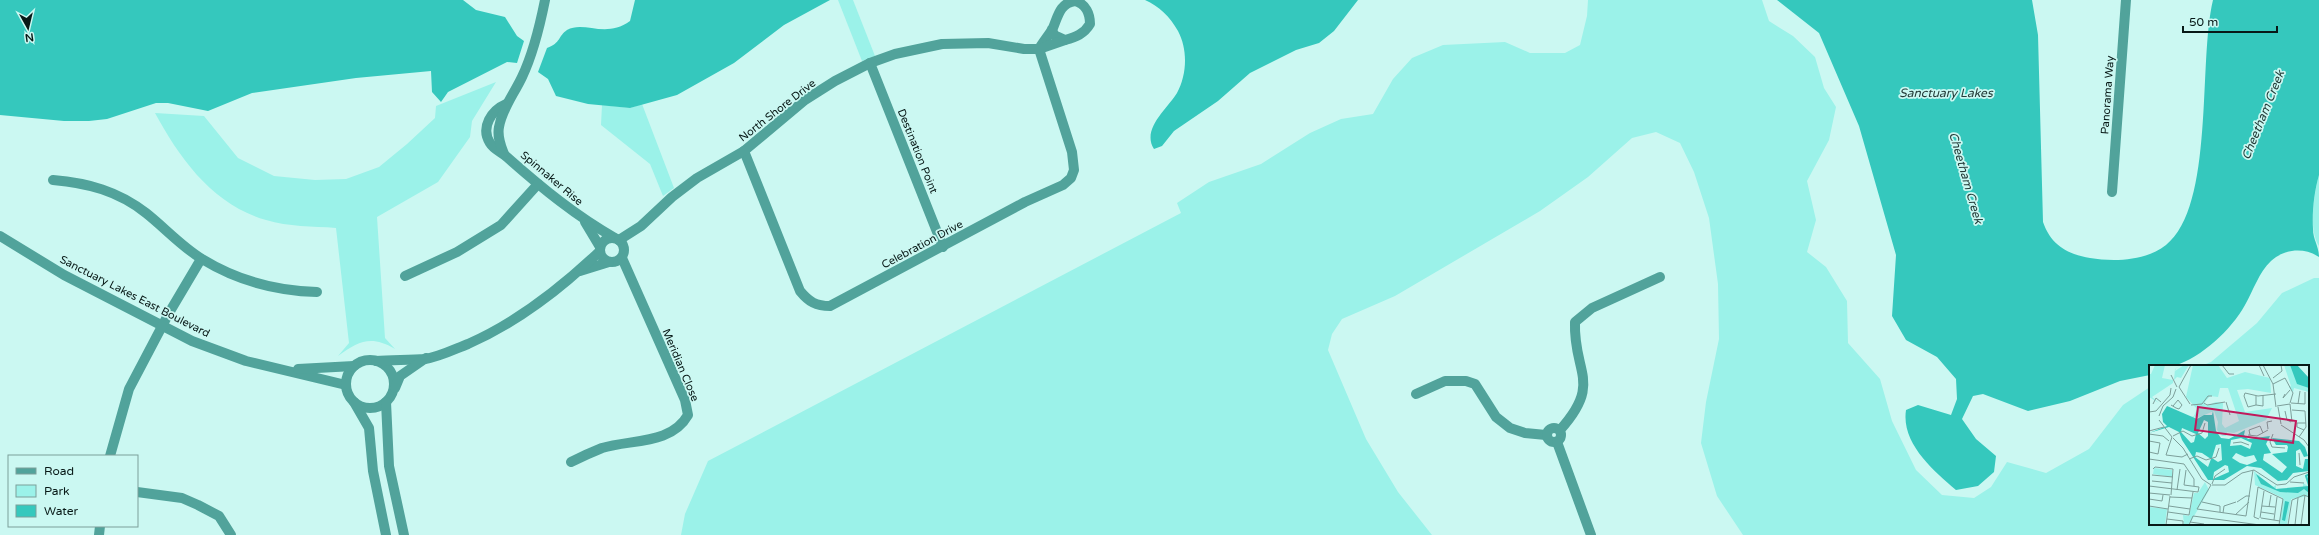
<svg xmlns="http://www.w3.org/2000/svg" width="2319" height="535" viewBox="0 0 2319 535" font-family="'Varela Round',sans-serif">
	<rect width="100%" height="100%" fill="#cbf8f2"/>
	<g fill="#9bf2e9">
		<polygon points="838,0 853,0 875,56 862,61"/>
		<polygon points="1588,0 1762,0 1769,21 1793,36 1815,57 1824,88 1836,107 1829,140 1807,181 1816,220 1807,252 1826,267 1847,301 1848,343 1880,379 1892,421 1916,470 1942,495 1974,498 1991,487 2007,462 2046,473 2089,449 2123,405 2150,387 2150,524 2308,524 2308,366 2201,366 2211,362 2257,323 2282,293 2314,278 2319,278 2319,535 1743,535 1717,496 1701,443 1706,402 1719,339 1718,284 1709,218 1694,172 1680,143 1656,132 1632,138 1588,177 1540,211 1395,296 1342,319 1332,334 1328,350 1366,439 1398,492 1432,535 681,535 685,514 708,461 1181,213 1177,203 1209,182 1261,164 1310,133 1341,119 1373,114 1393,79 1412,58 1443,45 1505,42 1530,53 1565,53 1580,45 1587,16"/>
		<path d="M496,82L472,121L470,137L438,182L377,217L385,338L395,349C371,335 359,341 338,356L349,343L336,228C312,226 289,227 266,220C213,205 180,159 155,113L204,116L238,158L274,176L315,180L346,179L379,167L407,144L435,118L436,106Z"/>
		<polygon points="642,104 674,188 663,196 650,164 601,125 602,105 630,108"/>
		<path d="M2319,175V246C2308,231 2314,192 2319,175Z"/>
	</g>
	<g fill="#35c8bd">
		<polygon points="0,0 463,0 476,10 505,17 517,36 524,41 517,63 507,62 448,92 441,102 432,92 431,71 356,78 252,93 208,111 168,103 156,103 107,119 89,121 64,121 0,115"/>
		<path d="M635,0H830L784,25L734,63L677,95L630,108L588,104L556,96L548,79L538,72L547,48C561,43 558,36 567,30C584,20 605,39 630,21Z"/>
		<path d="M1145,0H1358L1334,31L1319,43L1296,50L1250,73L1218,101L1174,131L1162,146L1154,149C1141,129 1168,108 1177,93C1187,74 1188,50 1178,31C1170,17 1159,6 1145,0Z"/>
		<path d="M1777,0H2032L2038,35L2043,222C2051,245 2067,254 2090,258C2114,262 2146,261 2166,245C2215,206 2198,61 2213,0H2319V175C2314,192 2312,212 2313,229C2313,240 2319,246 2319,257C2304,247 2284,249 2271,261C2259,272 2253,291 2245,305C2231,330 2202,357 2174,366C2167,368 2157,366 2150,366V375L2120,381L2070,401L2028,411L1983,394L1973,396L1962,419L1976,439L1996,456L1994,472L1978,486L1956,490C1933,470 1901,443 1906,410L1918,405L1951,415L1957,399L1956,379L1937,357L1906,340L1892,316L1896,255L1859,126L1819,33Z"/>
	</g>
	<g fill="none" stroke-linecap="round" stroke-linejoin="round">
		<g stroke="#51a39b" stroke-width="10">
			<path d="M1039,49C1043,42 1049,35 1053,28C1058,16 1060,3 1075,1C1086,4 1090,14 1090,24C1084,34 1076,37 1065,40L1054,35L1052,29"/>
			<polyline points="870,63 943,247"/>
			<path d="M506,104C492,110 480,127 490,143C494,150 502,152 508,158C542,188 576,216 615,238"/>
			<path d="M744,151L800,291C809,302 816,306 830,306L1025,202L1063,185L1071,178L1074,170L1072,152L1039,49"/>
			<path d="M504,154C501,146 497,137 499,127C502,109 514,94 522,77C533,54 540,25 545,0"/>
			<path d="M53,180C88,183 118,191 146,213C165,228 182,247 202,259C238,281 276,291 317,292"/>
			<polyline points="2112,192 2126,0"/>
			<polyline points="585,222 600,247"/>
			<polyline points="0,236 64,275 192,341 246,361 346,385"/>
			<circle cx="612" cy="250" r="12"/>
			<polyline points="619,240 641,226 672,197 697,178 744,151 805,100 835,81 870,63 895,54 942,44 988,43 1024,49 1039,49 1065,40"/>
			<polyline points="580,271 609,262"/>
			<polyline points="405,276 457,252 501,225 538,184"/>
			<circle cx="370" cy="384" r="24"/>
			<path d="M376,361C392,360 409,360 425,359C439,357 455,349 468,344C518,322 560,289 600,251"/>
			<polyline points="298,369 354,366"/>
			<polyline points="395,388 400,376 426,358"/>
			<polyline points="1416,394 1445,381 1466,381 1475,384 1496,417 1510,428 1525,433 1546,435"/>
			<polyline points="354,402 369,428 373,471 386,535"/>
			<polyline points="386,402 389,466 404,535"/>
			<circle cx="1554" cy="435" r="7"/>
			<path d="M1560,430C1603,382 1573,373 1575,322L1592,308L1660,277"/>
			<polyline points="1557,442 1591,535"/>
			<polyline points="110,456 129,389 169,313 201,259"/>
			<path d="M571,462C581,457 592,452 602,448C631,439 671,445 688,415L685,400L622,258"/>
			<polyline points="137,492 182,498 198,505 219,516 231,535"/>
			<polyline points="99,535 100,526"/>
		</g>
	</g>
	<g text-anchor="middle" stroke-width="3.5" stroke-linejoin="round" paint-order="stroke">
		<g font-size="11" fill="#081917" stroke="#cbf8f2">
			<text transform="translate(2107 95) rotate(-86)" y="4">Panorama Way</text>
			<text transform="translate(777 110) rotate(-38)" y="4">North Shore Drive</text>
			<text transform="translate(918 151) rotate(68)" y="4">Destination Point</text>
			<text transform="translate(552 178) rotate(40)" y="4">Spinnaker Rise</text>
			<text transform="translate(922 244) rotate(-28)" y="4">Celebration Drive</text>
			<text transform="translate(135 296) rotate(27)" y="4">Sanctuary Lakes East Boulevard</text>
			<text transform="translate(681 365) rotate(67)" y="4">Meridian Close</text>
		</g>
		<g font-size="12" font-style="italic" fill="#233b38" stroke="#cbf8f2">
			<text x="1946" y="97">Sanctuary Lakes</text>
			<text transform="translate(2263 115) rotate(-68)" y="4">Cheetham Creek</text>
			<text transform="translate(1966 178) rotate(74)" y="4">Cheetham Creek</text>
		</g>
	</g>
	<g transform="translate(2149 365)">
		<rect width="160" height="160" fill="#cbf8f2"/>
		<path d="M6,0H16L13,13L24,15V18L3,32L10,38L0,32V9H2ZM32,0L27,3L26,6L35,0H40L32,13L28,12L25,15L26,4ZM44,0H69L78,13L96,7L121,13L122,28L99,24L88,25L96,47L123,43L117,55L85,68L78,67L77,71H73L68,65L69,57L65,46L48,53L45,51L47,58L41,57L42,52L45,51L48,44L37,32ZM71,23H79L90,56L76,63L73,59L74,38L67,37L57,41L55,38L61,31L69,32ZM135,0H144L160,18V27L145,23L144,27L140,22L142,21ZM5,103L23,105V112L4,109ZM105,106L109,110L112,109L110,111L124,122L127,120V124L154,122V118L159,121L156,111L160,108V131L142,134L138,160H130L134,133L106,120ZM56,117L60,125L40,160H35L34,150L40,151L45,128H49ZM0,142L18,144L16,160H0Z" fill="#9bf2e9" fill-rule="evenodd"/>
		<path d="M141,0H148L160,13V23L148,19ZM18,41L48,54L55,50H63L64,46L67,66L72,73L80,74L96,65L95,70L99,74L121,71L117,79L122,88L115,89L114,95L133,108L138,102L123,89L138,87L139,82L138,80H127L123,73L150,76L156,82L159,91L155,92L151,84L147,86V101L154,104L156,94H159L160,106L144,108L138,115L129,116L112,103L98,101L75,115H59L33,75L30,67L20,62L0,68L18,61L14,57L13,49ZM55,55L59,57V71L56,74L49,68ZM33,63L47,69L45,77L42,78L32,67ZM92,73L103,78L101,84L92,80L81,81L82,75ZM72,79L73,95L69,97L63,93L67,80ZM47,87L53,88L62,94L59,102L46,92ZM87,88L96,92L105,90L108,96L98,100L91,98L83,93ZM76,100L79,101L80,107L64,114L65,107ZM107,109L127,124L160,121V128L155,124L149,128L131,127L112,119ZM136,136L140,137L136,156L133,155Z" fill="#35c8bd" fill-rule="evenodd"/>
		<path fill="none" stroke="#35c8bd" stroke-width="2" d="M160,109L157,111L160,120"/>
		<path fill="none" stroke="#7d9f9a" stroke-width="1" d="M73,0L80,9H85M110,0L115,11M114,0L124,19L127,42M22,10L28,22M124,13L133,6L132,0M124,19L136,13L144,28L141,38M30,22L42,0M30,22L41,39M136,29L134,33L141,25M107,31V40L99,42L95,31L96,28L109,31L127,29M77,37L81,50M55,38L58,40L76,37M142,38L156,39V27M4,39L7,33L12,37M141,39L143,57M149,39L151,26M22,40L27,43L30,44L33,40L29,35L24,41M42,40L53,39L59,31H63M107,40L114,41V30M128,41L141,39M129,42L132,59M143,45L156,46L157,62L150,72M136,46L138,55L142,57M0,47L7,46L21,30L22,23M10,51L14,41L24,32L27,24M10,55L23,72M132,60L155,75L160,82M119,64L118,57L123,56M155,65L148,62V58H157M0,66L15,62M0,69L14,71L20,76M124,69L121,77L123,82L136,83M99,70L108,71L119,65M101,70L100,65L111,61L114,68M24,71L34,66L43,71L53,68L56,58M23,72L17,90L33,92L39,89M24,73L34,83L53,114L62,120M0,76L11,78L9,89L0,87M84,78L92,77L100,80M150,88L151,100M0,94L35,99L45,114V121M40,94L48,91L57,95L67,92L70,83M4,104L6,102L24,104M3,110L24,112M3,116L23,118M141,117L155,118M63,119L66,111L76,104M35,120L37,105M62,120L48,144L97,151L104,105M63,120H76L93,108L105,105L128,120L137,119L145,112L160,107M0,121L49,127L50,122L35,120M28,125L31,104M0,128L21,130M22,130L24,104M21,132L43,133M0,134L13,136L14,130M53,137L71,141V147M88,137L97,131H101M0,141L19,144M20,141L41,144M113,141L126,142M120,142L122,130M19,147L40,150L44,127M112,147L125,149M74,148L75,141L87,137M86,150L100,137M111,153L115,126M112,153L131,156M18,154L34,156V160M110,154L105,152L109,122L134,134L130,160M125,155L128,132M41,157L55,159M17,160L21,131M40,160L44,151L111,160M139,160L143,135L155,130L160,132M146,160L149,133M152,160L156,130"/>
		<path fill="#c2185b" fill-opacity="0.15" stroke="#c2185b" stroke-width="2" d="M49,42L147,56L144,78L46,65Z"/>
		<rect width="160" height="160" fill="none" stroke="#081917" stroke-width="2"/>
	</g>
	<rect x="8" y="455" width="130" height="72" fill="#cbf8f2" stroke="#7d9f9a"/>
	<rect x="16" y="468" width="20" height="6" fill="#51a39b" stroke="#7d9f9a"/>
	<text x="44" y="475" font-size="12" fill="#081917">Road</text>
	<rect x="16" y="485" width="20" height="12" fill="#9bf2e9" stroke="#7d9f9a"/>
	<text x="44" y="495" font-size="12" fill="#081917">Park</text>
	<rect x="16" y="505" width="20" height="12" fill="#35c8bd" stroke="#7d9f9a"/>
	<text x="44" y="515" font-size="12" fill="#081917">Water</text>
	<g transform="translate(28 28) rotate(172)" stroke="#cbf8f2" stroke-width="3" paint-order="stroke">
	<path d="M0-3L7 15L0 10L-7 15Z" fill="#081917"/>
	<text y="-6" font-size="11" font-weight="bold" text-anchor="middle" fill="#081917">N</text>
	</g>
	<path d="M2183 26v6h94v-6" fill="none" stroke="#081917" stroke-width="2"/>
	<text x="2189" y="26" font-size="12" fill="#081917" stroke="#cbf8f2" stroke-width="3" paint-order="stroke">50 m</text>
</svg>
